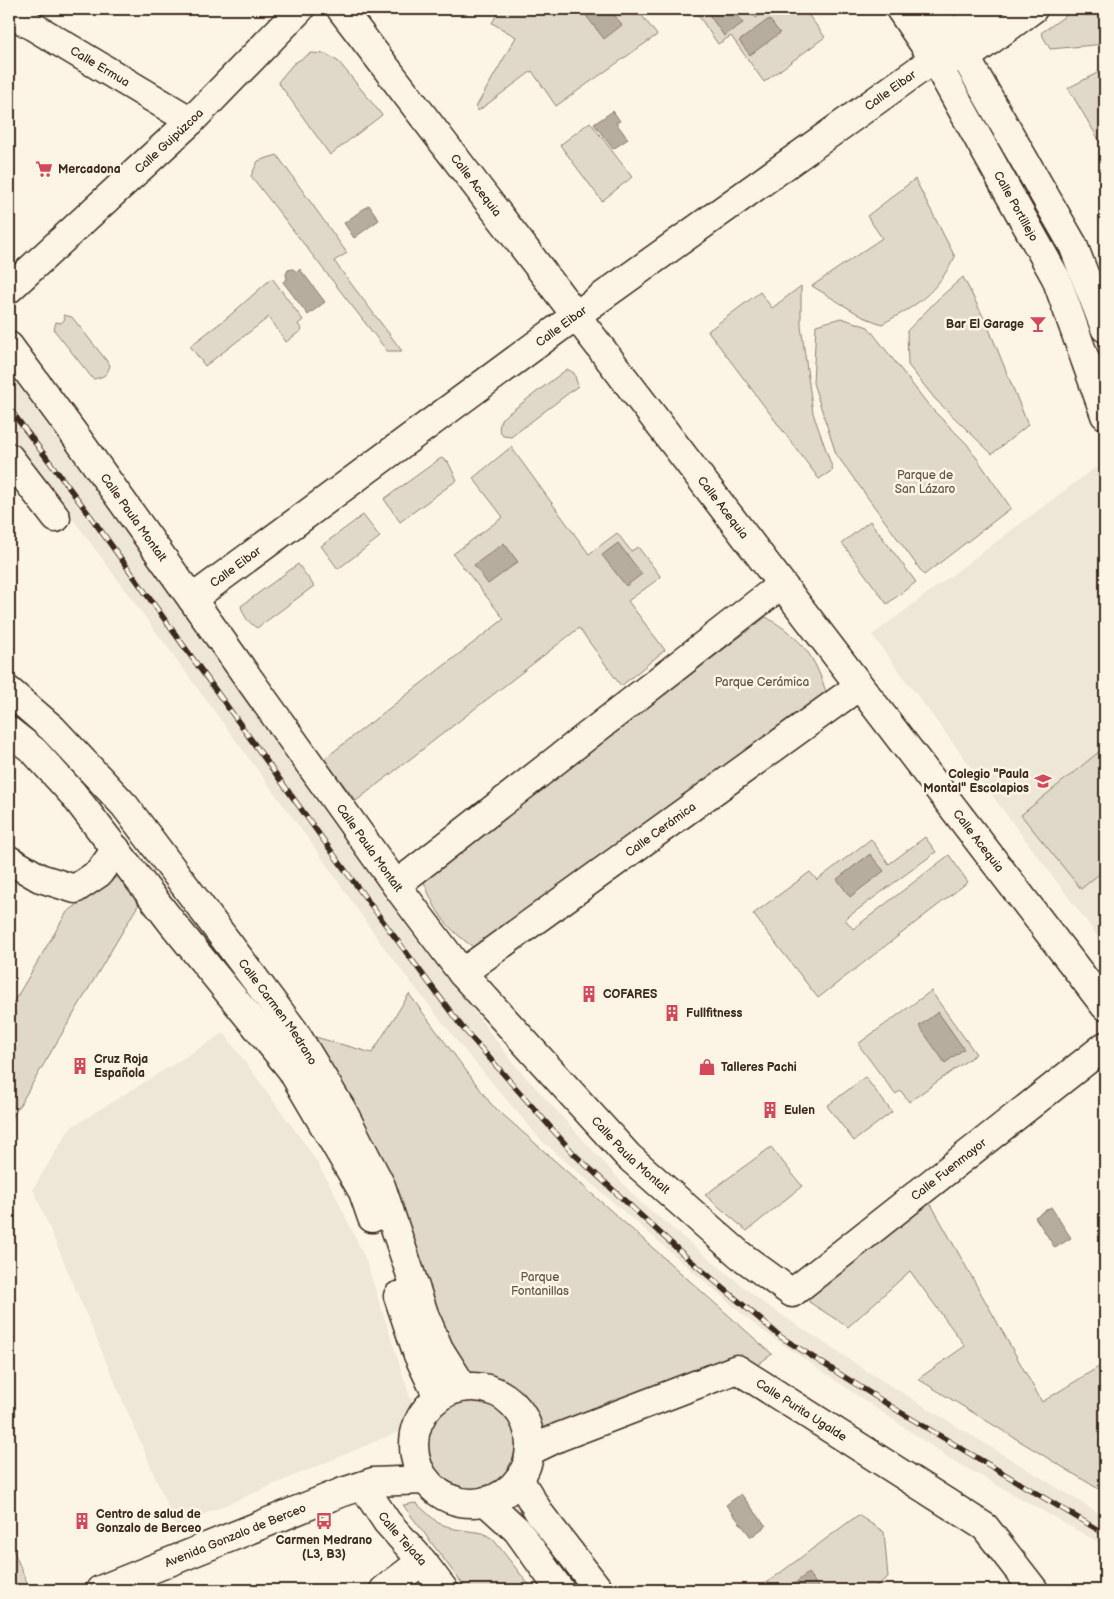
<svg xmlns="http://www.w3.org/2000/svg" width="1114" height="1599" viewBox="0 0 1114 1599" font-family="'Balsamiq Sans',sans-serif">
	<rect width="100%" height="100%" fill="#fcf5e5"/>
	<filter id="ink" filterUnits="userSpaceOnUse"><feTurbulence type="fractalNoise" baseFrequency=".02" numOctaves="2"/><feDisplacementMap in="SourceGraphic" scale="10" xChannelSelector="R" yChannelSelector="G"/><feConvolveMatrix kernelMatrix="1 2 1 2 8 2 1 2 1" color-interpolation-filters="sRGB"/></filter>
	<g filter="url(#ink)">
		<g fill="#eee6d6">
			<polygon points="9,373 128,535 350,848 514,1064 639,1201 762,1302 873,1375 1105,1517 1105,1546 949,1458 756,1326 541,1140 461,1046 382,945 312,844 9,432"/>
			<polygon points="1096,467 1105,489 1105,946 872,635"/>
			<polygon points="224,1033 310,1151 334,1192 366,1261 411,1400 412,1411 406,1425 400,1431 176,1526 33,1189 70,1128"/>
		</g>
		<g fill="#e0d8c8" stroke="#8e8173">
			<polygon points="500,9 637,9 657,35 556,106 532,71 478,111 476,107 516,37 492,23"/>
			<polygon points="694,9 750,9 756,18 769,9 804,9 825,37 764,82 731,36 718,44"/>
			<polygon points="1075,9 1105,9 1105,44 1050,49 1041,33"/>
			<polygon points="311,53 326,54 339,62 382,115 330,155 278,82 293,64"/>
			<polygon points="1105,69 1105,150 1068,88"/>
			<polygon points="590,122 632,177 602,201 560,145"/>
			<polygon points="277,155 347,253 334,261 402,351 387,351 251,176 258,161"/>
			<path d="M915,179L955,257C935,294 918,305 882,324L863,317L812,286L882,238L867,216Z"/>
			<polygon points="963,277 987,324 1028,425 992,454 935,399 908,365 907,331 937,300"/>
			<polygon points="272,278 303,320 298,324 302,330 286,342 269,317 205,366 190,346 228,317"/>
			<polygon points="801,286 801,326 813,413 833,470 819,479 708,331 760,292 772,308"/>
			<path d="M63,315L72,317L110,365C108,375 102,378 93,379L54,330L56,322L61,323L65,319Z"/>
			<polygon points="841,318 868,327 930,407 967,444 1011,508 924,575 836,454 813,383 816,325"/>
			<polygon points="567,369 574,373 578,386 511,437 503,436 499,429 501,419"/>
			<polygon points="511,447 589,554 617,533 631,551 638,547 661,577 628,601 665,650 621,686 579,628 356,801 324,759 504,619 453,554 503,517 473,478"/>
			<polygon points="441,458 448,462 457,480 400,522 384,499"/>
			<polygon points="363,515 380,537 338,569 321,546"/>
			<polygon points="870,521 916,582 887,604 842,543"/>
			<path d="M298,564L314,586L257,628C248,622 244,617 241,606Z"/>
			<path d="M766,617C802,638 815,656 827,695L479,951C448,930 436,915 423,879Z"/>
			<polygon points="1105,747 1105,869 1081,889 1021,815"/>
			<polygon points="925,837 936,852 845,919 853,929 949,855 968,882 818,998 753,914 810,872 817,880 871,839 889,864"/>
			<polygon points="122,873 140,902 9,1123 9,1010 67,912"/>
			<polygon points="931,991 976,1054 909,1102 901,1091 895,1094 858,1044"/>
			<polygon points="409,994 491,1104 772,1354 750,1370 548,1437 534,1411 501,1378 467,1372 377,1188 294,1031 372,1053"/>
			<polygon points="865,1077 892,1112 854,1141 827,1106"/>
			<polygon points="771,1147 802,1186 747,1231 705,1195"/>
			<polygon points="928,1199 1042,1402 1105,1363 1105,1493 918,1379 965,1346 910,1271 848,1327 809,1302 811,1292"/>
			<circle cx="472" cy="1444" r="45"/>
			<polygon points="416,1503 438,1523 455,1529 483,1533 493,1539 533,1590 467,1590 403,1505"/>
			<polygon points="858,1515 884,1532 888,1577 871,1590 757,1590"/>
			<polygon points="9,1540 30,1590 9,1590"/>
		</g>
		<g fill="#b7ad9e" stroke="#85796b">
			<polygon points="581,9 610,9 622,25 604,39"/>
			<polygon points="705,9 733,9 743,23 724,36"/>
			<polygon points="769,19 780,33 750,55 739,41"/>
			<polygon points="613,111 620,121 616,123 628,139 613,149 594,124"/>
			<polygon points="369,205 379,220 354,238 344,223"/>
			<polygon points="293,269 297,272 300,269 325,302 308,315 283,282 287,279 286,274 288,270"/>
			<polygon points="504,543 518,562 488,584 474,565"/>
			<polygon points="618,543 642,574 626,586 602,555"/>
			<polygon points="870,854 884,871 850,897 837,879"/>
			<polygon points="938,1012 964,1049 945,1063 919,1026"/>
			<polygon points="1051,1207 1071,1238 1055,1248 1035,1217"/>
			<polygon points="741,1494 766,1526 751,1537 726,1505"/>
			<polygon points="808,1573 821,1590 793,1590 790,1587"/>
		</g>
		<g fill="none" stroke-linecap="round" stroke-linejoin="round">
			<g stroke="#3b2a1e" stroke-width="31">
				<g id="minor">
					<path id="s1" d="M341,9L1105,1006"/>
					<path id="s2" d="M9,12L191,121"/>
					<path id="s3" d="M9,289L191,121L300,9"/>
					<path id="s4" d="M9,346L77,438L396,885L462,973L628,1156L740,1255L792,1293L1105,1046"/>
					<polyline points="9,457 56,518"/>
					<path id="s5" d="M192,599L575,316L934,59"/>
					<polyline points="9,860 40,878 75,889 99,873 116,849"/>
					<polyline points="396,885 781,585"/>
					<path id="s6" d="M462,973L859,686"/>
					<path id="s7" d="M530,1451L559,1437L737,1369L985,1527L1034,1590"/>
					<path id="s8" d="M363,1486L387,1522L422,1561L444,1590"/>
					<polyline points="384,1590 422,1561"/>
				</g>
			</g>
			<g stroke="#3b2a1e" stroke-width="31">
				<g id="major">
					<path id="s9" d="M900,9L934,59L1056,278L1105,415"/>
					<polyline points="933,9 966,58 1073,245 1105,328"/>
					<polyline points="941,50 952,35 988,9"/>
					<polyline points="948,58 966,58 1033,9"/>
					<path id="s10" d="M9,691L53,729L125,806L294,1031L342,1110L381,1186L424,1314L439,1349L463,1387"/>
					<polyline points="9,731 34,751 73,794 173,924 291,1069 363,1192 372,1218"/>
					<polyline points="398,1296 418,1355 438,1397"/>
					<circle cx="472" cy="1445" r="58"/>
					<polyline points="519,1479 540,1514 599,1590"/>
					<polyline points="485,1501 517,1530 560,1590"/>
					<path id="s11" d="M100,1590L340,1493L373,1482L426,1480"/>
				</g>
			</g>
			<use href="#minor" stroke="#fcf5e5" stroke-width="28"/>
			<use href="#major" stroke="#fcf5e5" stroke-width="28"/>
			<g stroke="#3b2a1e" stroke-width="5.5">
				<polyline id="rail" points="9,408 91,517 350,877 462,1027 575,1155 684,1255 781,1337 900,1412 1105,1534"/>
			</g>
			<use href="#rail" stroke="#fcf5e5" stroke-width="4" stroke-dasharray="11" stroke-linecap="butt"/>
		</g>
	</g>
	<defs>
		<g id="supermarket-bare" transform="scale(1.35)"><path d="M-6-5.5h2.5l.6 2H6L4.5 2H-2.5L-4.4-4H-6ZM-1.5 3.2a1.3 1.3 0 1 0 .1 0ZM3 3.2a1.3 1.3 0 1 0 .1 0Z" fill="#d1495b" stroke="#fcf5e5" stroke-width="2.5" paint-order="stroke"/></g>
		<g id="bar-bare" transform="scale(1.35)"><path d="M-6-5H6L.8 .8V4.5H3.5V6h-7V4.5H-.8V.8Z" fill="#d1495b" stroke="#fcf5e5" stroke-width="2.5" paint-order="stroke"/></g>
		<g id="school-bare" transform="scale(1.35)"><path d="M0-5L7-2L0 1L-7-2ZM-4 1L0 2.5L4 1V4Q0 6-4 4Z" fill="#d1495b" stroke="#fcf5e5" stroke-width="2.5" paint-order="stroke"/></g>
		<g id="building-bare" transform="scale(1.35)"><path d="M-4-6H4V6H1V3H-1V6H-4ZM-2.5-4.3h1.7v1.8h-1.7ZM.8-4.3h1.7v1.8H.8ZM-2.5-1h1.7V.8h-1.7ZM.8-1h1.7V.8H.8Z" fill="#d1495b" stroke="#fcf5e5" stroke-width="2.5" paint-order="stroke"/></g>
		<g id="shop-bare" transform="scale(1.35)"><path d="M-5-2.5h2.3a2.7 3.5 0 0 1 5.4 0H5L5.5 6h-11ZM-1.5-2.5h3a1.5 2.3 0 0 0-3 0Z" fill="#d1495b" stroke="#fcf5e5" stroke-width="2.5" paint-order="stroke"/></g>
		<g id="bus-bare" transform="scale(1.35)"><path d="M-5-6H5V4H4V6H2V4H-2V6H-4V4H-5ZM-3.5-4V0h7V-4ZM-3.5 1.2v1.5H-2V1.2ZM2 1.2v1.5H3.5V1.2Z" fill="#d1495b" stroke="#fcf5e5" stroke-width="2.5" paint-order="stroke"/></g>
	</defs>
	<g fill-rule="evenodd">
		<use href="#supermarket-bare" x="44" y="169"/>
		<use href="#bar-bare" x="1038" y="324"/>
		<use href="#school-bare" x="1043" y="781"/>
		<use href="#building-bare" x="589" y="994"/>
		<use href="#building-bare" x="672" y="1013"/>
		<use href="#building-bare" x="80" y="1066"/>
		<use href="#shop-bare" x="707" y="1067"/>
		<use href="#building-bare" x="770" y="1110"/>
		<use href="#building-bare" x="82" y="1521"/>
		<use href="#bus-bare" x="324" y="1521"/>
	</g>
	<g text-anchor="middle" stroke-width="5" stroke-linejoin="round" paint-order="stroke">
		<g font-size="12" fill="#3b2a1e" stroke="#fcf5e5">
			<text dy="4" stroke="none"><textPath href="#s2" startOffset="106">Calle Ermua</textPath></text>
			<text dy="4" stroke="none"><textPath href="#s5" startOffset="864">Calle Eibar</textPath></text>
			<text dy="4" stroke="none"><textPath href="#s3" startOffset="218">Calle Guipúzcoa</textPath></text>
			<text dy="4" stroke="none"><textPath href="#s1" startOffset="222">Calle Acequia</textPath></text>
			<text dy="4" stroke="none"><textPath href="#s9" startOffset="229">Calle Portillejo</textPath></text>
			<text dy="4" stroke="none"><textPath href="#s5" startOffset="459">Calle Eibar</textPath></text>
			<text dy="4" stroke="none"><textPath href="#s1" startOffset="628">Calle Acequia</textPath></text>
			<text dy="4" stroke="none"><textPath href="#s4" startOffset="212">Calle Paula Montalt</textPath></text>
			<text dy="4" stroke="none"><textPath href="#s5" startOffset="54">Calle Eibar</textPath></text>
			<text dy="4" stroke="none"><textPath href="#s6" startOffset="245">Calle Cerámica</textPath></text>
			<text dy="4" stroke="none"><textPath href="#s1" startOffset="1048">Calle Acequia</textPath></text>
			<text dy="4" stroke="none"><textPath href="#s4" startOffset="618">Calle Paula Montalt</textPath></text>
			<text dy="4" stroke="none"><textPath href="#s10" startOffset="420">Calle Carmen Medrano</textPath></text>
			<text dy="4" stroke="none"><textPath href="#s4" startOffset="1022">Calle Paula Montalt</textPath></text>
			<text dy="4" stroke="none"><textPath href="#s4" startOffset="1434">Calle Fuenmayor</textPath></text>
			<text dy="4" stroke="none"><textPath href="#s7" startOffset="299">Calle Purita Ugalde</textPath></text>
			<text dy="4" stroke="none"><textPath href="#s11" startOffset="146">Avenida Gonzalo de Berceo</textPath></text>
			<text dy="4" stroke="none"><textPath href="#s8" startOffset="66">Calle Tejada</textPath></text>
		</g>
		<g font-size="12" font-weight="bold" fill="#3b2a1e" stroke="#fcf5e5" text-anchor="start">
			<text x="58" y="173">Mercadona</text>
			<text x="1024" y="328" text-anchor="end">Bar El Garage</text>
			<text x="1029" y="778" text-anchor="end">Colegio "Paula<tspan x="1029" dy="14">Montal" Escolapios</tspan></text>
			<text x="603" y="998">COFARES</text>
			<text x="686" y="1017">Fullfitness</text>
			<text x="94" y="1063">Cruz Roja<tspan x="94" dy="14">Española</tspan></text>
			<text x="721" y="1071">Talleres Pachi</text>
			<text x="784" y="1114">Eulen</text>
			<text x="96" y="1518">Centro de salud de<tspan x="96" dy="14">Gonzalo de Berceo</tspan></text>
			<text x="324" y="1544" text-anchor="middle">Carmen Medrano<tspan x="324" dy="14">(L3, B3)</tspan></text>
		</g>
		<g font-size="12" fill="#645648" stroke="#fcf5e5">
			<text x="925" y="479">Parque de<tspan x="925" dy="14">San Lázaro</tspan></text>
			<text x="762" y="686">Parque Cerámica</text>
			<text x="540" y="1281">Parque<tspan x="540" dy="14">Fontanillas</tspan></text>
		</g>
	</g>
	<rect width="1114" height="1599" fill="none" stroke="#fcf5e5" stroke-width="30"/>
	<rect x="15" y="15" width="1084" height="1569" fill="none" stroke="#3b2a1e" stroke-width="2" filter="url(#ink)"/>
</svg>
